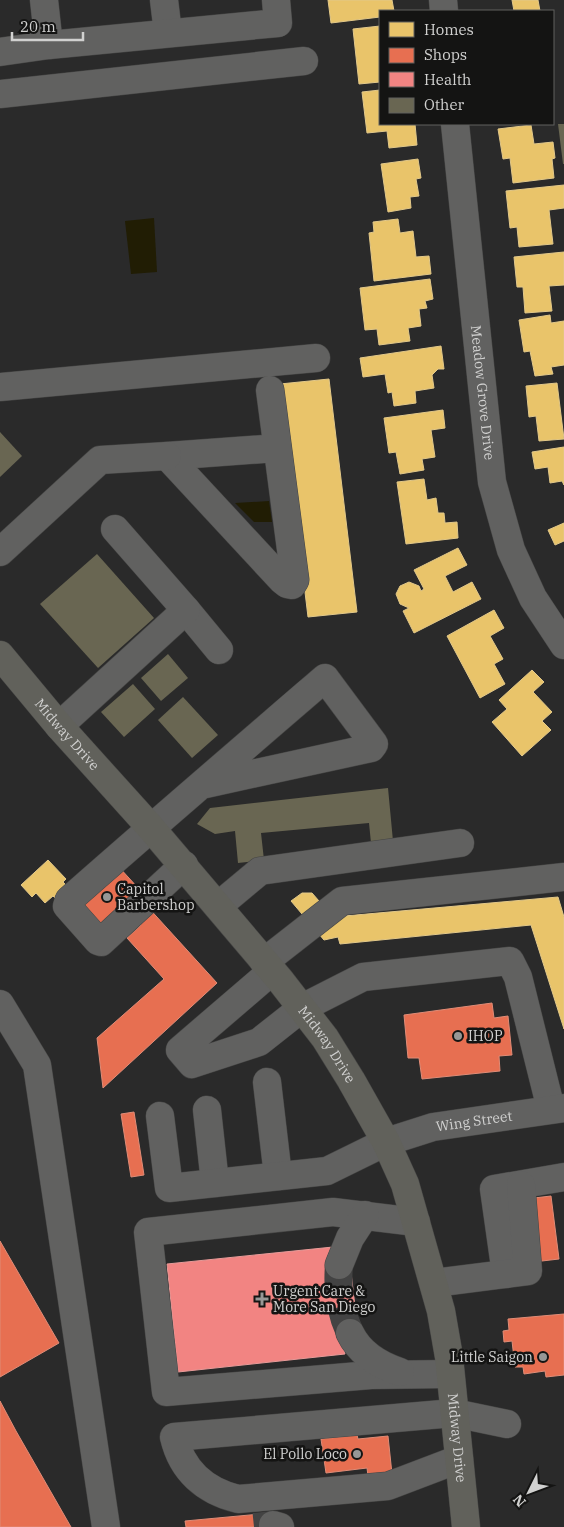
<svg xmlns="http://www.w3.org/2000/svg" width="564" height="1527" viewBox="0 0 564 1527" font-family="'IBM Plex Serif',serif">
	<rect width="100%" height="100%" fill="#2a2a2a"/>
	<g fill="#211d04">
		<polygon points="154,218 157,272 131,274 125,221"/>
		<polygon points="269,501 272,522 254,522 235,503"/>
	</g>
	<g fill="#e9c46a" stroke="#e2c889">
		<polygon points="328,0 392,0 394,11 380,11 380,17 331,23"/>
		<polygon points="512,0 538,0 540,11 514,11"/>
		<polygon points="380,26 380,82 359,84 353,29"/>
		<polygon points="380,90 380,124 415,124 417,145 389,148 387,131 367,133 362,92"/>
		<polygon points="531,125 534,144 553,142 555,158 552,159 554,178 513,183 510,158 503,159 498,129"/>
		<polygon points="418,159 421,178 416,179 419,196 410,197 411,208 388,212 381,164"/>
		<polygon points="564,185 564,208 549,210 553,244 519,247 517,227 510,228 506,191"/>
		<polygon points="398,219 400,233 413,231 416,257 429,256 431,274 374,281 369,233 374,232 373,222"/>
		<polygon points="564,252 564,285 549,286 552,311 525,313 523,287 517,287 514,257"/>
		<polygon points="430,279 433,299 425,301 427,308 419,309 421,326 408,328 410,341 379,345 377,329 365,330 360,288"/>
		<polygon points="550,315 551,323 564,321 564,365 551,367 553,374 535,376 530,351 524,352 519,320"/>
		<polygon points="441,346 444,369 438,369 432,375 434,388 415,391 416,403 394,406 392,392 388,393 385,374 363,377 360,358"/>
		<polygon points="329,379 357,612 308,617 280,384"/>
		<polygon points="557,383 564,439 539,441 536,416 529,417 526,386"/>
		<polygon points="443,410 445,428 431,430 435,457 422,459 424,470 400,474 396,452 389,453 384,418"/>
		<polygon points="564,447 564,485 562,481 550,483 548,467 535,469 532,452"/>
		<polygon points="424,479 427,500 436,498 438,513 444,513 445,523 457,522 458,538 406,544 397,482"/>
		<polygon points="564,523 564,541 555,545 548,530"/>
		<polygon points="458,548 467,565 445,576 453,592 472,582 481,599 414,633 403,611 409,608 400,604 396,594 400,586 409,582 419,586 421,591 424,589 414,570"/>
		<polygon points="494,610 504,628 490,636 503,659 494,664 505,684 480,698 447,636"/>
		<polygon points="532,670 544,682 533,692 552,712 542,721 551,730 522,756 492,722 507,709 499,700"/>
		<polygon points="48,860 66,879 63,882 69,888 56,899 53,896 45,903 36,893 32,897 21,885"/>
		<polygon points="302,893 312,893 333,917 558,897 564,917 564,1029 531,925 340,944 338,937 324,940 291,901"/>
	</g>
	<g fill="#e76f51" stroke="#e08c77">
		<polygon points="118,866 139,889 101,924 79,901"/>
		<polygon points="146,905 217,983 103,1088 97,1038 164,979 127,938 141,925 133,917"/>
		<polygon points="492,1003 494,1018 508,1016 512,1055 499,1056 500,1071 422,1079 419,1058 408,1058 404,1015"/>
		<polygon points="134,1112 144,1175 131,1177 121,1114"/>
		<polygon points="551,1196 559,1259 499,1266 491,1203"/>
		<polygon points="0,1241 59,1343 0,1377"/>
		<polygon points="564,1314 564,1375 546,1377 545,1371 524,1374 523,1367 515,1367 512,1341 504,1342 503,1331 509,1330 508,1319"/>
		<polygon points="0,1401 16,1431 71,1527 0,1527"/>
		<polygon points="357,1435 358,1439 388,1436 392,1474 368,1476 367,1468 326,1473 321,1439"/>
		<polygon points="271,1513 273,1527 186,1527 185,1521"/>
	</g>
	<polygon fill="#f28482" stroke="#e89b99" points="333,1247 350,1264 358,1332 341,1334 345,1354 178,1372 167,1264"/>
	<g fill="#696652">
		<polygon points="558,124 564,124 564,164 563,164"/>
		<polygon points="0,432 22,456 0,477"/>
		<polygon points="97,554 154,618 98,668 40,604"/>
		<polygon points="168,654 188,678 161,701 141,678"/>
		<polygon points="133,684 155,709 124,737 101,712"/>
		<polygon points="183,697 218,735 192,758 158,720"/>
		<polygon points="388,788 393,841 371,843 369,823 261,833 264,860 238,863 235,831 215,834 197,824 210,808"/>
	</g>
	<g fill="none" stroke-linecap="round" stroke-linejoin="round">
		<g stroke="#434343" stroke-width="28" stroke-dasharray="28 14" stroke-linecap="butt">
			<path d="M339,1265C337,1289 340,1311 350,1333"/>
			<polyline points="254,1527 273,1525"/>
		</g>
		<g stroke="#454544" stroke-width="29">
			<g id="minor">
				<polyline points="44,0 49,45"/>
				<polyline points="164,0 168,33"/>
				<polyline points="443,0 444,11"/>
				<polyline points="0,52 49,45 278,23 276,0"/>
				<polyline points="0,94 304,61"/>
				<path id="s1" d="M455,124L492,482L511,550L533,598L564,645"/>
				<polyline points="0,387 316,358"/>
				<polyline points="270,390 295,580 292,585 287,584 282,580 167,456 277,448"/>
				<polyline points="0,552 100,460 167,456"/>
				<polyline points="186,610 219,650"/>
				<polyline points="59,726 186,610 115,529"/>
				<path d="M184,865L101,942L98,941L67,906L69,900C154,825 239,752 325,678L374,744L371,748L201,785"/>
				<polyline points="218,906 260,871 460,843"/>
				<polyline points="264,962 342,901 564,877"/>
				<polyline points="272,971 180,1050 192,1064 259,1042 302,1008 363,977 510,961 518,977 551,1109"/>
				<polyline points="0,1004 37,1065 106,1527"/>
				<polyline points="267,1082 278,1176"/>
				<polyline points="207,1110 215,1183"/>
				<path id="s2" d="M160,1116L169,1188L327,1171L386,1142L433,1127L564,1108"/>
				<polyline points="416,1222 333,1212 148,1232 166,1392 371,1375 450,1374"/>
				<polyline points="339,1265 350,1238 365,1215"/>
				<polyline points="506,1274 494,1189 564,1177"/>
				<polyline points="434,1283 528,1271 521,1185"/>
				<path d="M350,1333C360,1354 379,1365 400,1372"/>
				<path d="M459,1459L388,1486L238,1499C205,1491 182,1471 174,1437L454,1413L507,1424"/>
				<polyline points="273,1525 280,1527"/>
			</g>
		</g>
		<g stroke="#454544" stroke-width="29">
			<g id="major">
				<path id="s3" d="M0,655L59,726L151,828L280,980L325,1038L351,1080L386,1142L405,1184L441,1311L449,1357L466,1527"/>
			</g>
		</g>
		<use href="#minor" stroke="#616160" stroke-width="28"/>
		<use href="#major" stroke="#61615b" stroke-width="28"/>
	</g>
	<g fill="#979796" stroke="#141413" stroke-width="2">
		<circle cx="107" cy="897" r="5"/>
		<circle cx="458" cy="1036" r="5"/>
		<path d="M259.5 1291.5h5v5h5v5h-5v5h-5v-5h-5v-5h5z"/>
		<circle cx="543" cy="1357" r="5"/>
		<circle cx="357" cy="1454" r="5"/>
	</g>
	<g text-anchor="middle" stroke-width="5" stroke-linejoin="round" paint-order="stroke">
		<g font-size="14" fill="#d1d1d0" stroke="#141413">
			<text dy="5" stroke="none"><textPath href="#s1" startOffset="270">Meadow Grove Drive</textPath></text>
			<text dy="5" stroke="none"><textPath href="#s3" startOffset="104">Midway Drive</textPath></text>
			<text dy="5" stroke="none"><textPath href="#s3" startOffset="509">Midway Drive</textPath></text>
			<text dy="5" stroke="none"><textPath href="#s2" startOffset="388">Wing Street</textPath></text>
			<text dy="5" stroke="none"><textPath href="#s3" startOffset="929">Midway Drive</textPath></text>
		</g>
		<g font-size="14" fill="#d1d1d0" stroke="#141413" text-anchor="start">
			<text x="117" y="894">Capitol<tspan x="117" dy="16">Barbershop</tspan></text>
			<text x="468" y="1041">IHOP</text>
			<text x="273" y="1296">Urgent Care &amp;<tspan x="273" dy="16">More San Diego</tspan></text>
			<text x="533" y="1362" text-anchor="end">Little Saigon</text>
			<text x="347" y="1459" text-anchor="end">El Pollo Loco</text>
		</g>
	</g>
	<rect x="379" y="10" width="175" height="115" fill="#141413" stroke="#60605f"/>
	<rect x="389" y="22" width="25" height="15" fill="#e9c46a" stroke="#60605f"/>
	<text x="424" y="35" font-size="15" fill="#d1d1d0">Homes</text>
	<rect x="389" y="48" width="25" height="15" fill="#e76f51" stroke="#60605f"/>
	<text x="424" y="60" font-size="15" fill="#d1d1d0">Shops</text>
	<rect x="389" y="72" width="25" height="15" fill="#f28482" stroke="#60605f"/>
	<text x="424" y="85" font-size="15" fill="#d1d1d0">Health</text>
	<rect x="389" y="98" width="25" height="15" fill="#696652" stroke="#60605f"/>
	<text x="424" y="110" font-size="15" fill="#d1d1d0">Other</text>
	<g transform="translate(529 1492) rotate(228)" stroke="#141413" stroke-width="4" paint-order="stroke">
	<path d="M0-4L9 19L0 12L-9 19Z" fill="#d1d1d0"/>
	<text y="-8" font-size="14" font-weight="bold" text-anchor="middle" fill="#d1d1d0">N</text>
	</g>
	<path d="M12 32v8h71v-8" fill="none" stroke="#d1d1d0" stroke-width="2.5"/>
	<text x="20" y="32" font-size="15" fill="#d1d1d0" stroke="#141413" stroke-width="4" paint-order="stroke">20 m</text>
</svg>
